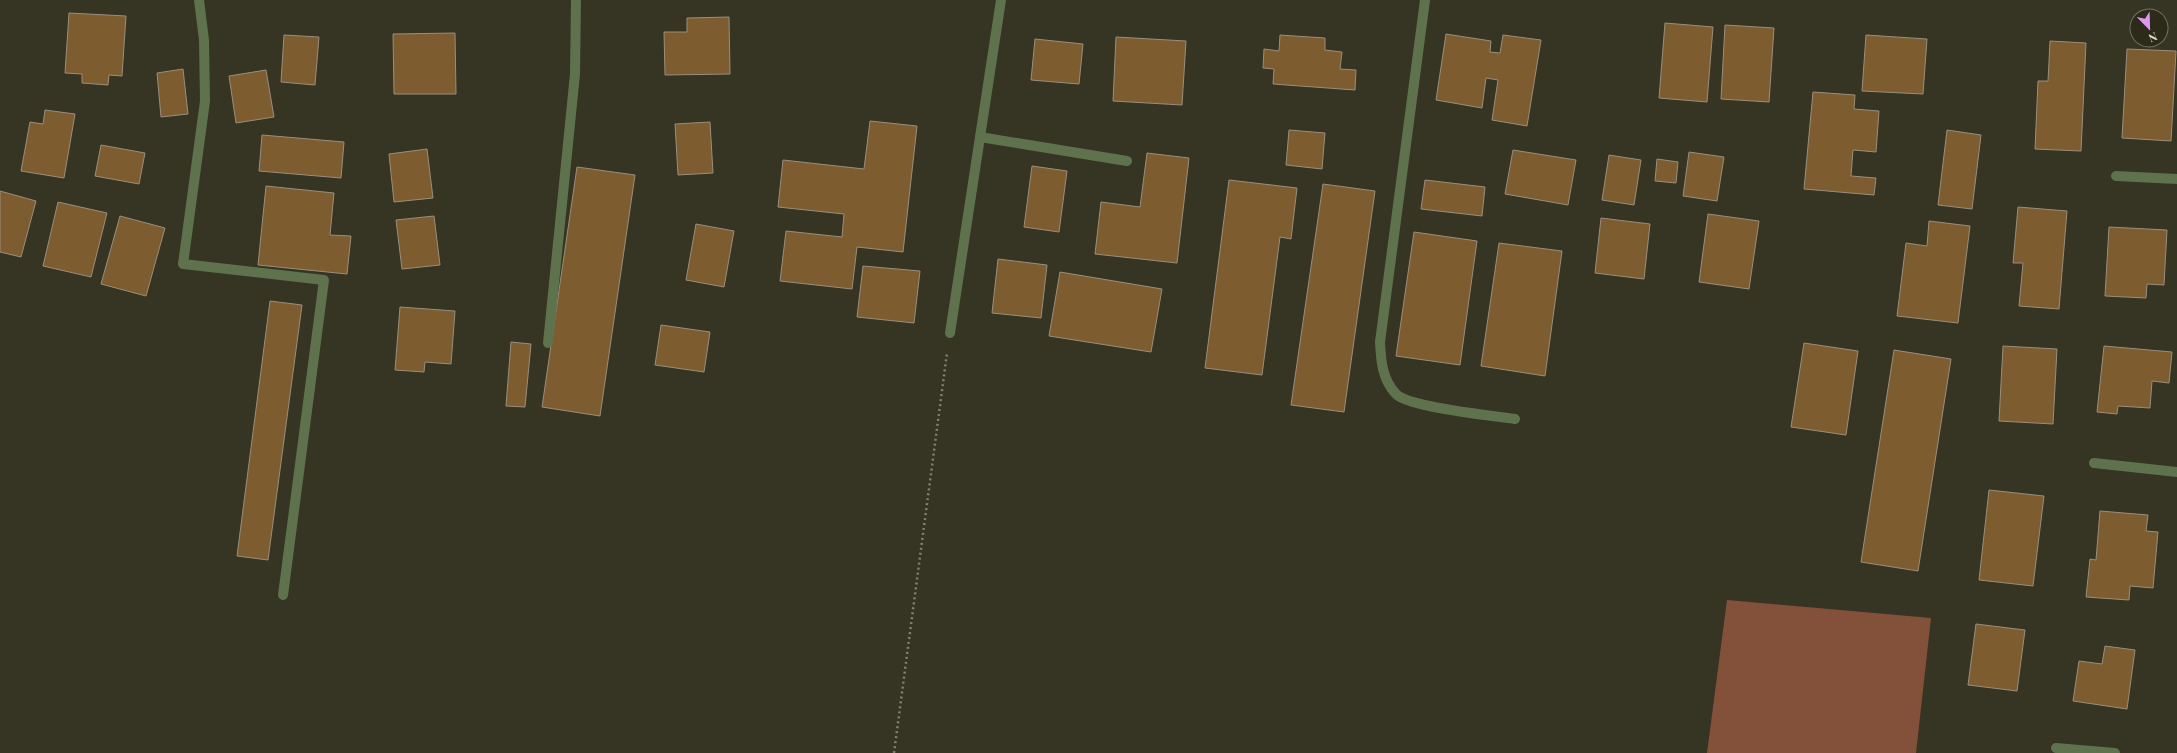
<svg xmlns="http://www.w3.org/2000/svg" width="2177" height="753" viewBox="0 0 2177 753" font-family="'Playfair Display',serif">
	<rect width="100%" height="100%" fill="#363423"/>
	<polygon fill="#83513a" points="1727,600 1931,618 1916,753 1707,753"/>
	<g fill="#7d5d2f" stroke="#9b8e7d">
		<polygon points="69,13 126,16 122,76 109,75 108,85 82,83 82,74 65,73"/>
		<polygon points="729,17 730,74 665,75 664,32 687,32 687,18"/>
		<polygon points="1665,23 1713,27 1707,102 1659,98"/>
		<polygon points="1725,25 1774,28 1769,102 1721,99"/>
		<polygon points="455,33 456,94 394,94 393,34"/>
		<polygon points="1446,34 1491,41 1490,52 1500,53 1503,35 1541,40 1527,126 1492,120 1498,80 1486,78 1482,108 1436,100"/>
		<polygon points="284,35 319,37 315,85 281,82"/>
		<polygon points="1280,35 1325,38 1325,50 1342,52 1340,69 1356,70 1355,90 1273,84 1274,69 1263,68 1264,49 1279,51"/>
		<polygon points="1866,35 1927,39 1923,94 1862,91"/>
		<polygon points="1116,37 1186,41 1182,105 1113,101"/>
		<polygon points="1035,39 1083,44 1079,84 1031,80"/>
		<polygon points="2050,41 2086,43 2081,151 2035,149 2038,81 2048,81"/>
		<polygon points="2127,49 2176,51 2171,141 2122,138"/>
		<polygon points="183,69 188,114 161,117 157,73"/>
		<polygon points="266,70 274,117 236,123 229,76"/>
		<polygon points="1813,92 1855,95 1854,109 1879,111 1876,152 1853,150 1851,176 1876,178 1874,195 1804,189"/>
		<polygon points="45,110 75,114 64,178 21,171 30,122 43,124"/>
		<polygon points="870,121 917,126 903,252 857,247 852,289 780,281 786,231 842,237 844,214 778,207 783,160 864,169"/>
		<polygon points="710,122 713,173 678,175 675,124"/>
		<polygon points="1289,130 1325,133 1322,169 1286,165"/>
		<polygon points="1947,130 1981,135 1972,209 1938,205"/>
		<polygon points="262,135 344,142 341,178 259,171"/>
		<polygon points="101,145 145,153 139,184 95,176"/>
		<polygon points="427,149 433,198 394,202 389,154"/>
		<polygon points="1513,150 1576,160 1568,205 1505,194"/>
		<polygon points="1689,152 1724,157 1717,201 1683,196"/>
		<polygon points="1147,153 1189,158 1177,263 1095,254 1101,202 1140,207"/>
		<polygon points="1609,155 1641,160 1634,205 1602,200"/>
		<polygon points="1657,159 1678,162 1676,183 1655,181"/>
		<polygon points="1032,166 1067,171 1059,232 1024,227"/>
		<polygon points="577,167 635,175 600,416 542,407"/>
		<polygon points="1229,180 1297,188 1291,239 1280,237 1262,375 1205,368"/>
		<polygon points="1425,180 1485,187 1482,216 1421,209"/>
		<polygon points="1323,184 1375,191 1344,412 1291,405"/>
		<polygon points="266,186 334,193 330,235 351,236 347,274 258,265"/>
		<polygon points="0,191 36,201 21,257 0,252"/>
		<polygon points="58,202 107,213 91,277 43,266"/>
		<polygon points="2018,207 2067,211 2059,309 2019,306 2023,263 2013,263"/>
		<polygon points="1708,214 1759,221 1749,289 1699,282"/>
		<polygon points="120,216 165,228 146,296 101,284"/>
		<polygon points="434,216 440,265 402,269 396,220"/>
		<polygon points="1601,218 1650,224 1644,279 1595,273"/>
		<polygon points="1929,221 1970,226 1958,323 1897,316 1906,243 1927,246"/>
		<polygon points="696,224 734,231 724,287 686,280"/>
		<polygon points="2109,227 2167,230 2164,285 2147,284 2146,298 2105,296"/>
		<polygon points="1414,232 1477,241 1460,365 1396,356"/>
		<polygon points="1499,243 1562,251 1545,376 1481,366"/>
		<polygon points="998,259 1047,265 1041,318 992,313"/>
		<polygon points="863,266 920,271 914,323 857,317"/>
		<polygon points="1060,272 1162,289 1151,352 1049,336"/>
		<polygon points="270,301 302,305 268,560 237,556"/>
		<polygon points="400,307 455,311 451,364 425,362 424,372 395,370"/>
		<polygon points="661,325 710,332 704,372 655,365"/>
		<polygon points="511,342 531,344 525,407 506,406"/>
		<polygon points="1804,343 1858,351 1846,435 1791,427"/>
		<polygon points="2003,346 2057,349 2053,424 1999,421"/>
		<polygon points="2104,346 2172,352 2169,383 2152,381 2150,408 2118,406 2117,414 2097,412"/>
		<polygon points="1894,350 1951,359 1918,571 1861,562"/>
		<polygon points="1989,490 2044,496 2033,586 1979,580"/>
		<polygon points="2100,511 2148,515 2146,531 2158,532 2153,588 2130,586 2129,600 2086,597 2090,559 2096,560"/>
		<polygon points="1976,624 2025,630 2017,691 1968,685"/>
		<polygon points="2105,646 2135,650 2127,709 2073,701 2079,661 2102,664"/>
	</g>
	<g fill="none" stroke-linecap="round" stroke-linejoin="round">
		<polyline stroke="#828172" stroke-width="2.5" stroke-dasharray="2 3" stroke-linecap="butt" points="894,753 947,353"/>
		<g stroke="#5e724d" stroke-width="10">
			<polyline points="199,0 204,40 205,101 183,264 324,280 283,595"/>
			<path d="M1425,0L1380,342C1381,361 1382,379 1396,394C1408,407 1493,416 1515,419"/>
			<polyline points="980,137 1127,161"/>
			<polyline points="2116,176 2177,179"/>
			<polyline points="950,333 1001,0"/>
			<polyline points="548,343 575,74 576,0"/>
			<polyline points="2094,463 2177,472"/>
			<polyline points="2056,748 2115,753"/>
		</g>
	</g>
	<g transform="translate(2149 28) rotate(157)"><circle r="19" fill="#2c2a19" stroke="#747365"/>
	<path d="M0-3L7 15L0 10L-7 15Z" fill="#df98f2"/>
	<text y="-6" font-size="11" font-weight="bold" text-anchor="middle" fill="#e1e1d6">N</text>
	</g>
</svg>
